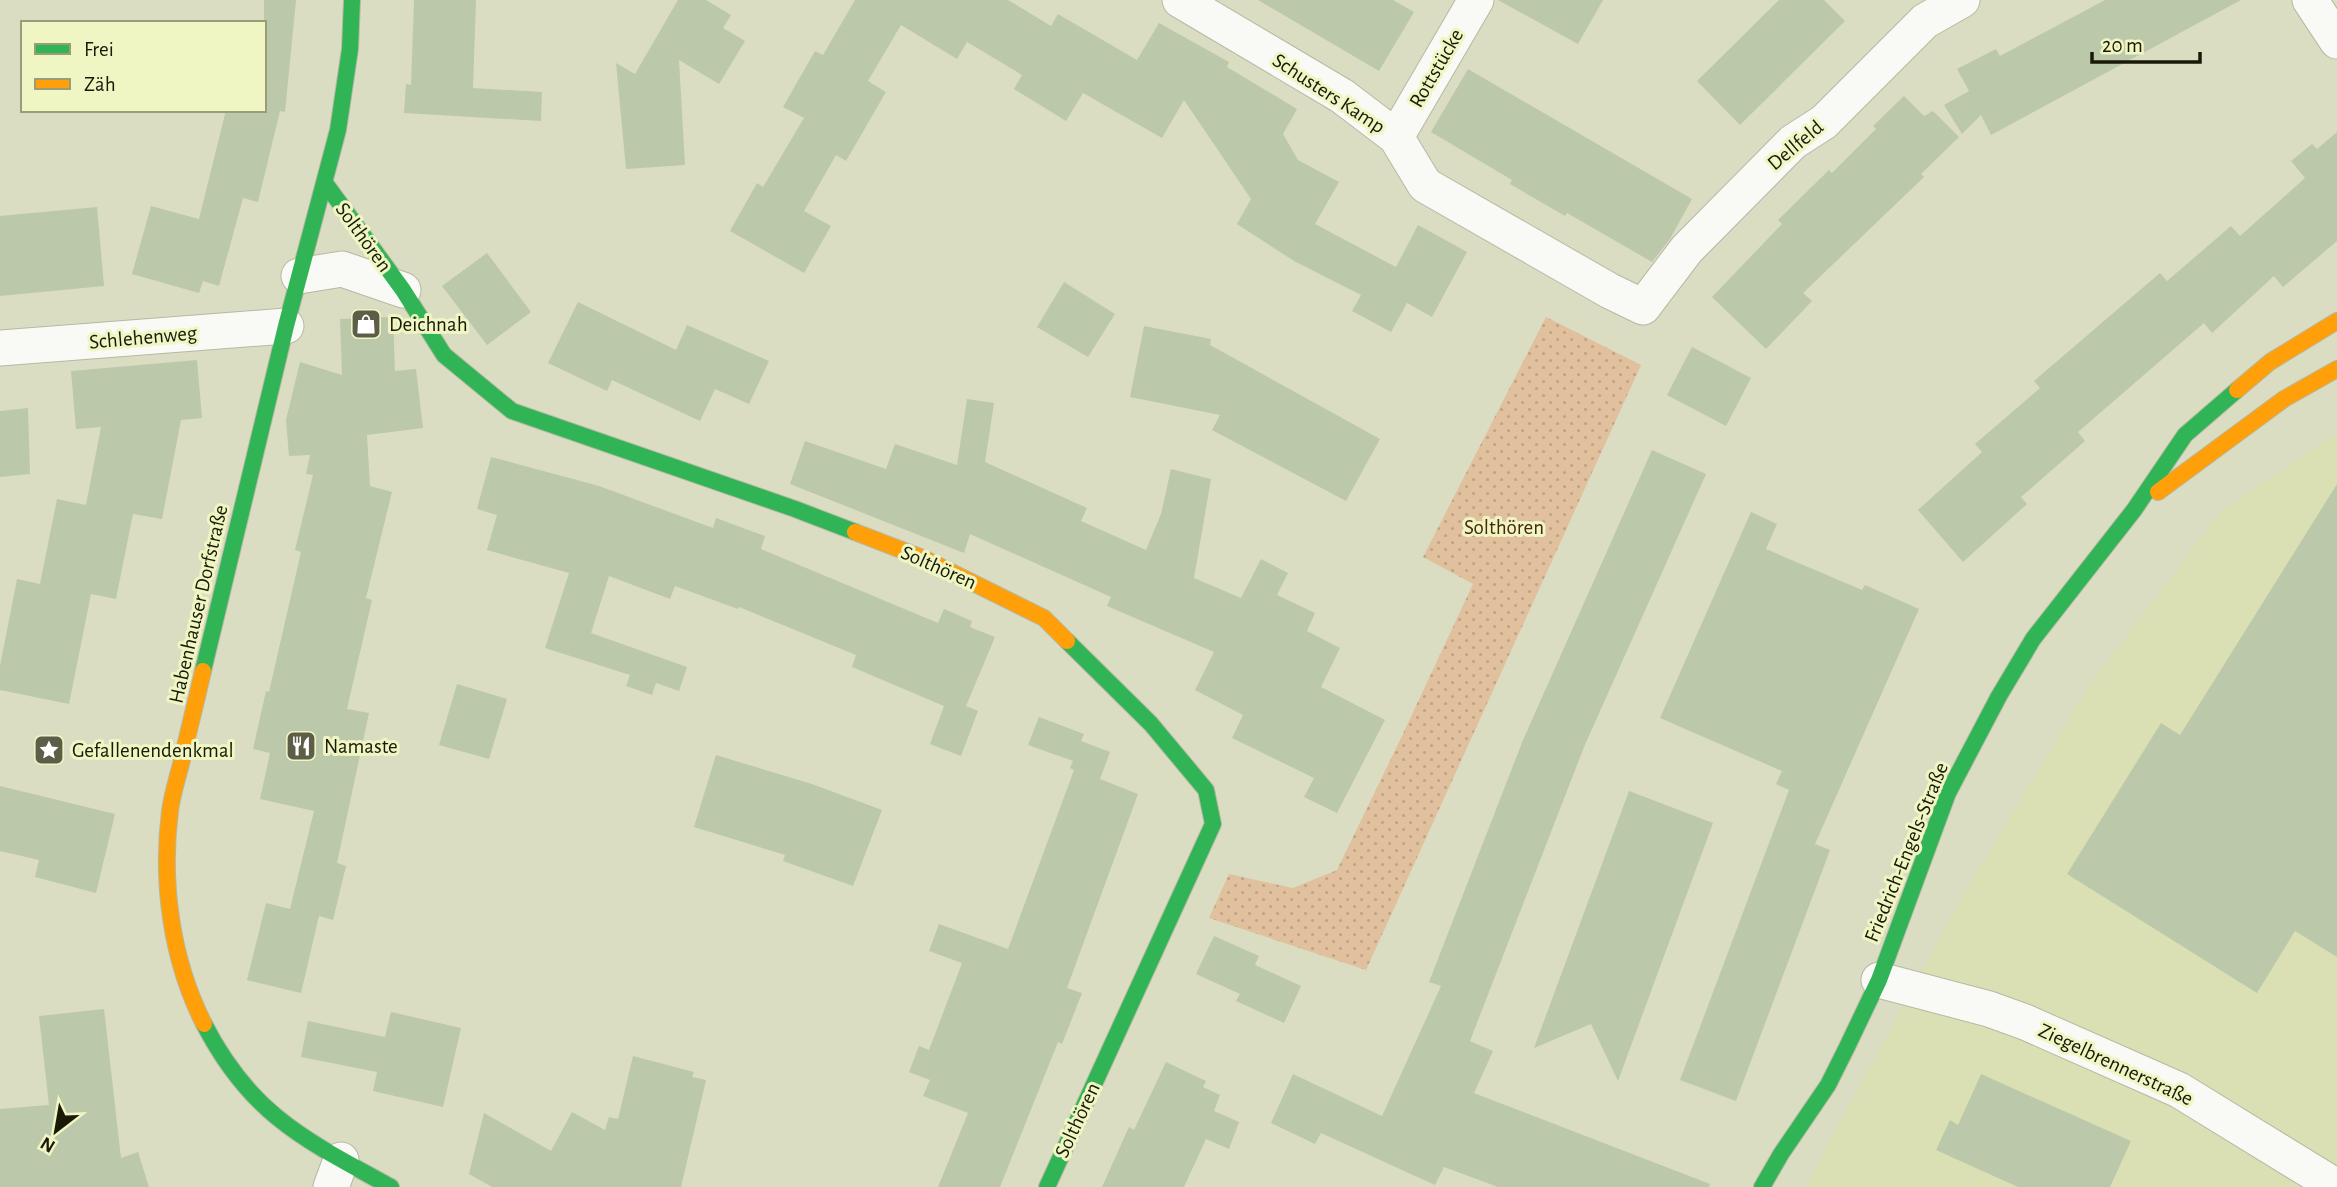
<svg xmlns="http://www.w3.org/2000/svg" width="2337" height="1187" viewBox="0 0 2337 1187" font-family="'Alegreya Sans',sans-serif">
	<defs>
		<pattern id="park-dots" width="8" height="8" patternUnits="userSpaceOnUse" patternTransform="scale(1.75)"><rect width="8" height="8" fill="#e1c09e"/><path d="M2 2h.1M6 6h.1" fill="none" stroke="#c0a487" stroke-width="1.8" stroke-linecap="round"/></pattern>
	</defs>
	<rect width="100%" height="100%" fill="#daddc2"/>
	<polygon fill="#dae0b3" points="2337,433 2337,1187 1805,1187 1968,887 2089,686 2221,511"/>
	<polygon fill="url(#park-dots)" points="1546,317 1641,365 1366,970 1209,918 1229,874 1293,888 1337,870 1401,738 1473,584 1423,557"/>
	<g fill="#bcc8aa">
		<polygon points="264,0 296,0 285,112 280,111 258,202 243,198 219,286 203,281 199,293 132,274 151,206 199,219 226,110 264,110"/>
		<polygon points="414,0 476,0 473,88 542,92 541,121 404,113 406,84 411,85"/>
		<polygon points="678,0 706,0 731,15 723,28 745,41 719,84 679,60 685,165 626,169 616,63 635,74"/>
		<polygon points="855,0 1008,0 1051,26 1058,14 1137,60 1159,23 1229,62 1227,67 1297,109 1283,134 1298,160 1339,182 1315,224 1396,267 1418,225 1467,252 1432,317 1407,303 1391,332 1352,311 1361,295 1294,261 1237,224 1251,199 1184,100 1162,138 1083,93 1066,121 1014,89 1022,75 967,42 957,59 901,25 868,81 886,92 846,161 836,155 804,211 831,226 804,273 730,231 757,183 763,187 804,118 783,107 815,51 823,55"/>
		<polygon points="1258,0 1393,0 1414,12 1379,71"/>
		<polygon points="1498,0 1603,0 1578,44"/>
		<polygon points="1779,0 1824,0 1845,21 1740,125 1697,81"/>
		<polygon points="2105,0 2241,0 1991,135 1981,115 1962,134 1944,105 1969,91 1957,69 1996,49 2000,56"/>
		<polygon points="1468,69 1692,199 1670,239 1652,262 1567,213 1565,216 1510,184 1512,180 1431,132"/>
		<polygon points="1904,96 1924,116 1933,111 1959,137 1921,174 1924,177 1803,293 1812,301 1766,349 1712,297 1782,224 1778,220 1829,170 1832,173 1876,129 1873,126"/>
		<polygon points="2337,132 2337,241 2283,287 2274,276 2212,333 2204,323 2078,432 2085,441 2021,497 2027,504 1963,562 1918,510 1982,452 1975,444 2040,388 2034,381 2160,273 2167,281 2231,226 2240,236 2305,178 2291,161 2312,144 2317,149"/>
		<polygon points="97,207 104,286 0,296 0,216"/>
		<polygon points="487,253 531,312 487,345 442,286"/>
		<polygon points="1064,282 1115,314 1088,357 1037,327"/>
		<polygon points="578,302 676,350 687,325 769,361 749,404 715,389 700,421 612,380 607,391 548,363"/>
		<polygon points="393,317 395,371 416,369 423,428 367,435 370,486 392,492 366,598 372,600 347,709 369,713 337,863 346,866 333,920 319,916 301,993 247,980 266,903 290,909 314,811 260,799 270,753 253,749 266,691 269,692 301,552 295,550 313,475 306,474 310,455 289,456 286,420 300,362 342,375 340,319"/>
		<polygon points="1144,326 1211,339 1210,345 1380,439 1346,501 1212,430 1220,415 1130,397"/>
		<polygon points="1692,347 1751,378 1726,426 1667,395"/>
		<polygon points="197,360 202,418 181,420 162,519 133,514 116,599 91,594 69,704 0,690 0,666 17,579 40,584 57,499 86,505 101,427 76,429 71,371"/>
		<polygon points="967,399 994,403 985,462 1087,508 1081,521 1146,550 1161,514 1171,469 1211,479 1194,578 1241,598 1261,559 1288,573 1277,595 1315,613 1307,631 1340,648 1321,687 1385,720 1337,813 1304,797 1314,778 1232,738 1243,715 1195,690 1214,652 1107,606 1111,597 970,534 964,553 790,484 805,441 886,469 895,444 957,465"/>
		<polygon points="28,408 30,474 0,477 0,411"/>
		<polygon points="1652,450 1706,474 1584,747 1470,1041 1493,1051 1474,1093 1710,1184 1709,1187 1498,1187 1444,1167 1435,1185 1321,1133 1315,1144 1271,1123 1293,1074 1382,1116 1441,986 1429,982 1523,740"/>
		<polygon points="491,457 599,486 713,528 716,518 765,536 761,549 938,623 944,609 972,621 970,627 995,637 966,706 978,711 961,756 930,744 944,706 852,667 856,655 739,607 738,609 675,586 670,599 609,576 591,633 687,667 679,691 656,683 652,695 626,686 630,675 545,648 569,573 487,550 497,515 477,509"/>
		<polygon points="2337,484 2337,957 2295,931 2257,993 2067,874 2161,723 2180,735"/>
		<polygon points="1751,512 1777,524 1766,549 1862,590 1865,585 1919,609 1815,844 1830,850 1736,1101 1680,1080 1789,790 1776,784 1782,771 1660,718"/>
		<polygon points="457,684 507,699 489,759 439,745"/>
		<polygon points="1039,717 1084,734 1081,741 1110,752 1100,779 1138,794 1067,988 1082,993 1062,1044 1058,1042 1000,1187 938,1187 968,1113 923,1096 930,1080 909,1072 919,1046 929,1050 962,963 929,951 939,924 1008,949 1074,770 1070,768 1073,761 1028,745"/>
		<polygon points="716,755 812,784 882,810 853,886 783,861 785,855 694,827"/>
		<polygon points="0,786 115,814 96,893 35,877 39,860 0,851"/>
		<polygon points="1629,791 1713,823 1618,1081 1591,1024 1534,1048"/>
		<polygon points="1214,936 1259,956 1255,965 1301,986 1284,1023 1236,1001 1240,994 1196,974"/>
		<polygon points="104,1009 121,1158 138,1152 149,1187 0,1187 0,1109 49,1105 39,1016"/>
		<polygon points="391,1012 461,1028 443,1107 373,1091 377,1072 301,1057 308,1021 385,1037"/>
		<polygon points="633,1056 694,1072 692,1077 706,1080 681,1187 492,1187 469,1174 484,1113 551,1151 572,1112 605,1130 609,1117 618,1119"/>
		<polygon points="1166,1062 1206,1081 1203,1087 1220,1095 1214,1111 1239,1122 1229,1149 1206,1139 1184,1187 1102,1187 1129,1127 1134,1130"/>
		<polygon points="1981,1074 2131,1141 2110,1187 2018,1187 1936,1150 1950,1120 1958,1125"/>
	</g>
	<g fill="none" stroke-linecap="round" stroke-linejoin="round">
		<g stroke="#b6b9a3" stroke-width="37">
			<g id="street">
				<polyline points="1180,0 1342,96 1396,137 1425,185 1610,291 1643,307 1687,249 1793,142 1824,122 1925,21 1962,0"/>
				<polyline points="2310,0 2337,41"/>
				<polyline points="1396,137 1476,0"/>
				<polyline points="299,276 342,269 403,290"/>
				<polyline points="0,348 286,326"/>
				<polyline points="1879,980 1989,1009 2025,1022 2179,1090 2337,1187"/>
				<polyline points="331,1187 341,1160"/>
			</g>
		</g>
		<g stroke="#b6b9a3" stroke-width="18">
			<g id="fast">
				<polyline points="325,183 403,290 444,355 512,411 795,509 855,532"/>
				<polyline points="203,671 286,326 338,130 350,49 352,0"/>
				<path d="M204,1024C251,1115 305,1140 391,1187"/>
				<polyline points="1047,1187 1213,824 1206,790 1151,724 1067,641"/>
				<polyline points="1762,1187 1781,1154 1828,1085 1847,1047 1879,980 1948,793 1999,696 2033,639 2134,510 2185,435 2237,390"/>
			</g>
		</g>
		<g stroke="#b6b9a3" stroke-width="18">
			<g id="slow">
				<polyline points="2237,390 2270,362 2337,321"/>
				<polyline points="2158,492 2284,399 2337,369"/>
				<polyline points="855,532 925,559 1044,618 1067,641"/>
				<path d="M203,671C196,702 188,733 181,764C177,780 172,795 170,811C161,882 171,959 204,1024"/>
			</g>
		</g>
		<use href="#street" stroke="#f9faf6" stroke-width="35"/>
		<use href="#fast" stroke="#30b455" stroke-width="16"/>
		<use href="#slow" stroke="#ff9f0a" stroke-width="16"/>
	</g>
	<defs>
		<g id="shop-square" transform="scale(1.575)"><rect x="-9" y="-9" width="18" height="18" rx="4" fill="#5c5e48" stroke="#eff6c3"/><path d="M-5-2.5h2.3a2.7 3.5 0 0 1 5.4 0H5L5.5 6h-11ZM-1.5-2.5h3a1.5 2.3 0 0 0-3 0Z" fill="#fff"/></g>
		<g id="restaurant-square" transform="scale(1.575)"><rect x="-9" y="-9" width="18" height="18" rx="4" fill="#5c5e48" stroke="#eff6c3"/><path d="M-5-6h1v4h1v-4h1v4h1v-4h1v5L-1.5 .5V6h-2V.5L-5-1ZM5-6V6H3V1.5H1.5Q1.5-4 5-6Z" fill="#fff"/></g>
		<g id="sight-square" transform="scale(1.575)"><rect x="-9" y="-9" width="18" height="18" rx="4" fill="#5c5e48" stroke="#eff6c3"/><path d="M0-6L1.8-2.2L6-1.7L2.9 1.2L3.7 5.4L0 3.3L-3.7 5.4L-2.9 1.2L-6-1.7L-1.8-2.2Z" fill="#fff"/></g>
	</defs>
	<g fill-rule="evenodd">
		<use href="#shop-square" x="366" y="324"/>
		<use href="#restaurant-square" x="301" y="746"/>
		<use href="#sight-square" x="49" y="750"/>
	</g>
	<g text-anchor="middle" stroke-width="6" stroke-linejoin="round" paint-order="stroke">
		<g font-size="21" fill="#181a07" stroke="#eff6c3">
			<text transform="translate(1436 68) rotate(-60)" y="7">Rottstücke</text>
			<text transform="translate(1329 93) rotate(33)" y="7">Schusters Kamp</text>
			<text transform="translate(1795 145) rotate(-40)" y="7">Dellfeld</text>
			<text transform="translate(364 237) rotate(54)" y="7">Solthören</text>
			<text transform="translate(143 337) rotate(-5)" y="7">Schlehenweg</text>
			<text transform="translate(939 567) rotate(24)" y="7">Solthören</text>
			<text transform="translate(198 604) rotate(-77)" y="7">Habenhauser Dorfstraße</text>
			<text transform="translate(1906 852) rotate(-68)" y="7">Friedrich-Engels-Straße</text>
			<text transform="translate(2116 1064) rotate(25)" y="7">Ziegelbrennerstraße</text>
			<text transform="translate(1077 1120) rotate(-65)" y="7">Solthören</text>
		</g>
		<g font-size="21" fill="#181a07" stroke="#eff6c3" text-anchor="start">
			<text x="389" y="331">Deichnah</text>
			<text x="324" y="753">Namaste</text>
			<text x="72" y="757">Gefallenendenkmal</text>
		</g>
		<g font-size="21" fill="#4a260a" stroke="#eff6c3">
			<text x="1504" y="534">Solthören</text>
		</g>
	</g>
	<rect x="21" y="21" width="245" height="91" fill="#eff6c3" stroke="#999e78" stroke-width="2"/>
	<rect x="35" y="44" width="35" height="10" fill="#30b455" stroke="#999e78" stroke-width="2"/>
	<text x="84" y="56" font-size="21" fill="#181a07">Frei</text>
	<rect x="35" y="79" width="35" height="10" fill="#ff9f0a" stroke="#999e78" stroke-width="2"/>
	<text x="84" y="91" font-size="21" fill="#181a07">Zäh</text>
	<g transform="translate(56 1131) rotate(211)" stroke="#eff6c3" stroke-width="5" paint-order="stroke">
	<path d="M0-5L12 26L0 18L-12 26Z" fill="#181a07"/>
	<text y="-10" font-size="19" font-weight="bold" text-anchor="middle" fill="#181a07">N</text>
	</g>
	<path d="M2092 52v10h108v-10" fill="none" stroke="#181a07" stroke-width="3.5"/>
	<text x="2102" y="52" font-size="21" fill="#181a07" stroke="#eff6c3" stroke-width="5" paint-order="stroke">20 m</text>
</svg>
